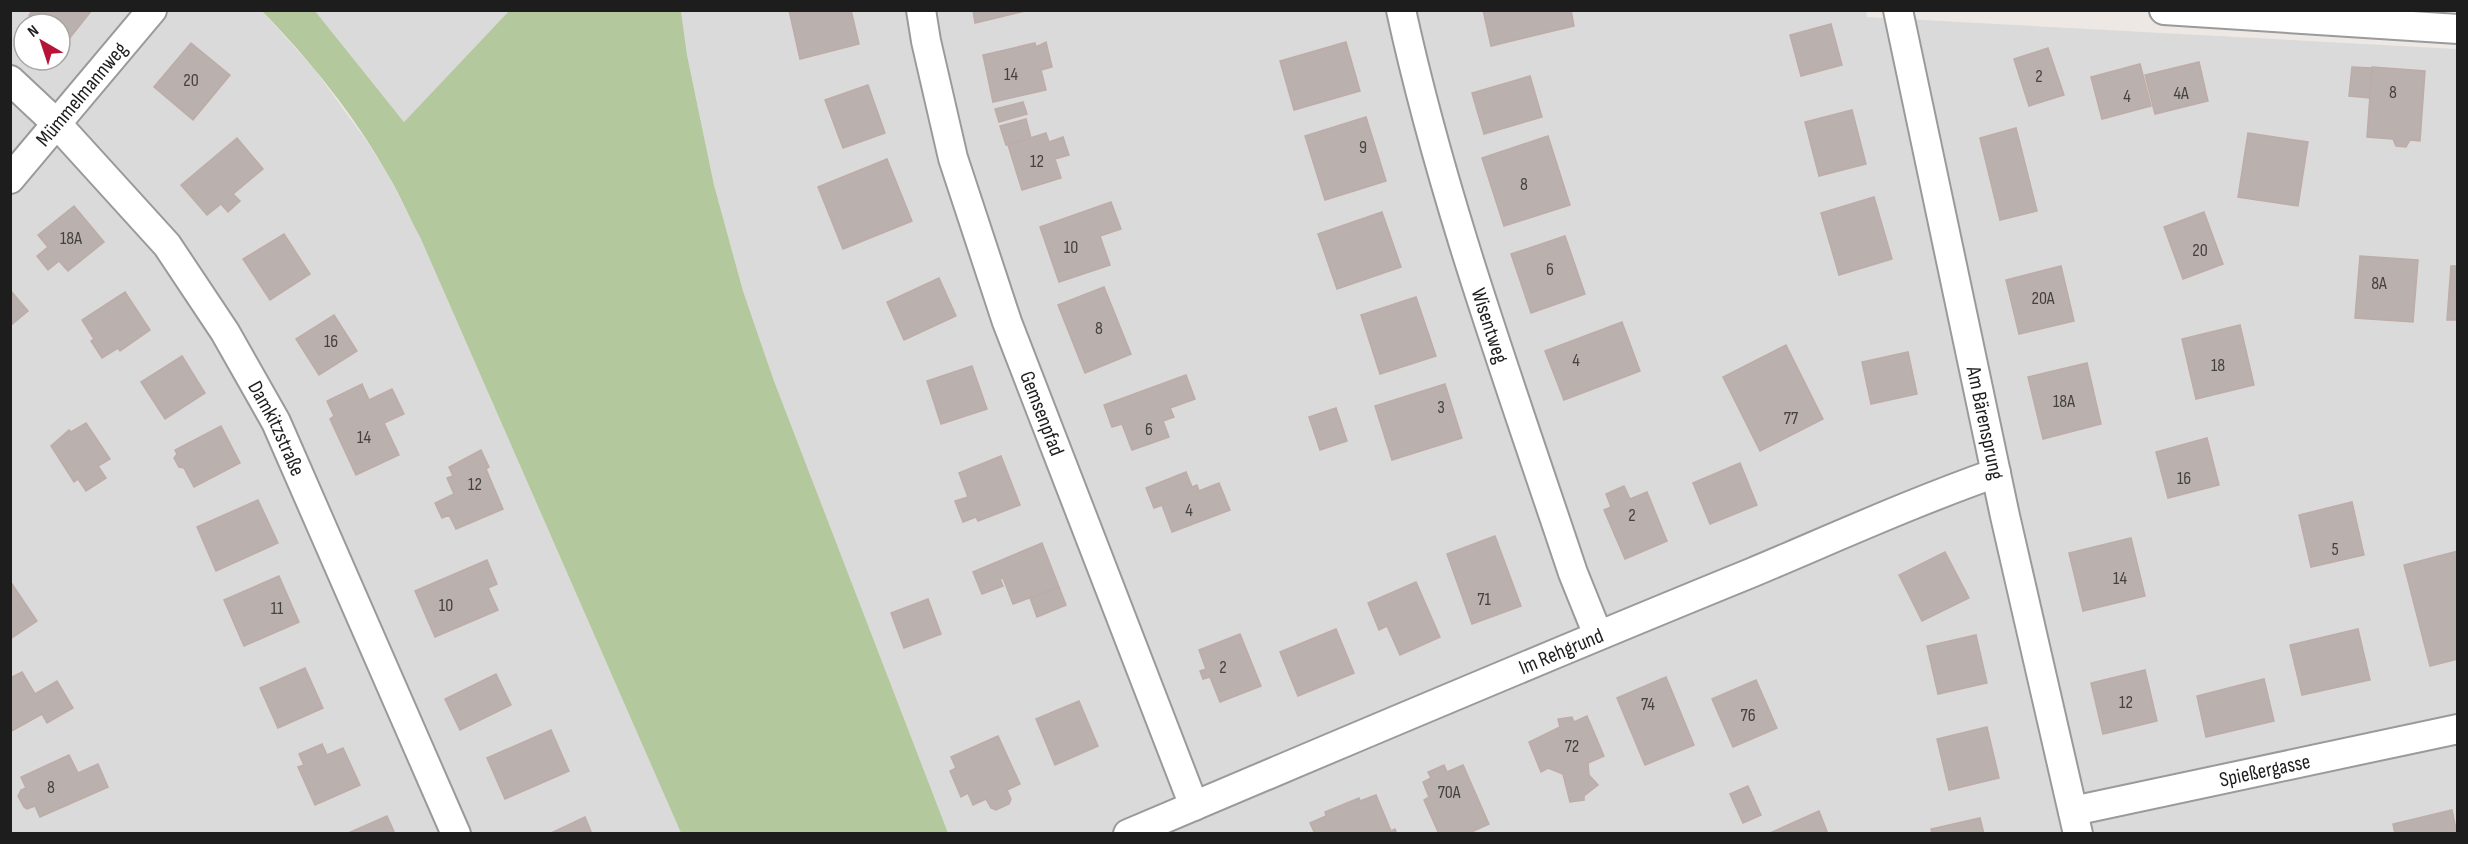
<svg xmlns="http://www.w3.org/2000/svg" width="2468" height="844" viewBox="0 0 2468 844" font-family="'Sofia Sans Condensed',sans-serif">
	<rect width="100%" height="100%" fill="#ede8e4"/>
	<g fill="#dbdada" fill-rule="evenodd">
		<polygon points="1866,10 1867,17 2457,49 2457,833 948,833 774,381 743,291 714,185 687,55 681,11"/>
		<path d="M10,11H262L315,70L368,143L388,175L420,237L681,833H11ZM24,24H60V60H24Z"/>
		<polygon points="315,11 509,11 404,122"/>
	</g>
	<path fill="#b3c89c" d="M262,11H315L404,122L509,11H681L687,55L714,185L743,291L774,381L948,833H681L420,237C409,217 400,195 388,175C355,116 309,59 262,11Z"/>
	<g fill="#bab0ad" stroke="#bdaca7" stroke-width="1.5">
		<polygon points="33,10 92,10 65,44 60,40 60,24 36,24 38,22 29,15"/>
		<polygon points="789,10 851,10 859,44 800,59"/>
		<polygon points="973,10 1029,10 975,23"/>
		<polygon points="1483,10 1571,10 1574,26 1491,46"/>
		<polygon points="1831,24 1842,65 1801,76 1790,35"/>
		<polygon points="1046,42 1052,67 1041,70 1046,90 993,102 983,55 1035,43 1036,47"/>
		<polygon points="1346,42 1360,91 1294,110 1280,61"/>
		<polygon points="191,43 230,75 193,120 154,87"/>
		<polygon points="2048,48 2064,95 2029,106 2014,59"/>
		<polygon points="2199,62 2208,101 2155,114 2145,75"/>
		<polygon points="2140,64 2151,106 2102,119 2091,77"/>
		<polygon points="2352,67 2372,68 2370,98 2349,96"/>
		<polygon points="2372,67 2425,71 2420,141 2410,140 2406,147 2396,146 2393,139 2367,137"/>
		<polygon points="1530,76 1542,117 1484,134 1472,93"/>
		<polygon points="868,85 885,133 843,148 825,100"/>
		<polygon points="1023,102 1027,114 999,122 995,109"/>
		<polygon points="1852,110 1866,164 1819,176 1805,122"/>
		<polygon points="1366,117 1386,181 1325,200 1305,136"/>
		<polygon points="1026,119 1031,138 1006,145 1000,126"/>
		<polygon points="2016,128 2037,211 2000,220 1980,138"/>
		<polygon points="1046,133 1049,142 1063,137 1069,155 1055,159 1061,178 1022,190 1008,145"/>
		<polygon points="2248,133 2308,142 2298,206 2238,197"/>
		<polygon points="1548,136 1570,205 1504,226 1482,158"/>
		<polygon points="237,138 263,169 233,194 240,201 228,212 221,204 207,215 181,185"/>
		<polygon points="887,159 912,221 843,249 818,187"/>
		<polygon points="1874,197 1892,259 1839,275 1821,213"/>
		<polygon points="1111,202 1121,229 1100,236 1110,265 1059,282 1040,227"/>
		<polygon points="74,206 104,242 68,271 59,261 48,270 37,256 48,247 38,235"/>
		<polygon points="1382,212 1401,267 1337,289 1318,234"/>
		<polygon points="2204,212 2223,264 2183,279 2164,227"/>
		<polygon points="284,234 310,274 270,300 243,259"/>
		<polygon points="1565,236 1585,294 1531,313 1511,254"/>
		<polygon points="2360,256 2418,260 2413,322 2355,318"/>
		<polygon points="2061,266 2074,321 2019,334 2006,280"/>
		<polygon points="2451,266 2458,266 2458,320 2447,320"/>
		<polygon points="939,278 956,316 904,340 887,302"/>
		<polygon points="1104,287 1131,354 1085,373 1058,305"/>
		<polygon points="10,290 28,311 10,326"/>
		<polygon points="125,292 150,330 120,351 118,348 102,358 91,341 94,339 82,320"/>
		<polygon points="1416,297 1436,356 1380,374 1361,315"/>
		<polygon points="334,315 357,351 319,375 296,339"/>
		<polygon points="1622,322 1640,371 1564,400 1545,351"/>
		<polygon points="2240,325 2254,385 2196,399 2182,339"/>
		<polygon points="1786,345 1823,419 1760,451 1723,377"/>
		<polygon points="1908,352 1917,394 1871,404 1862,362"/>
		<polygon points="182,356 205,393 165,419 141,382"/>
		<polygon points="2087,363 2101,424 2043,439 2028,377"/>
		<polygon points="972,366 987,409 941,424 927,381"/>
		<polygon points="1186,375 1195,399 1170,408 1174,417 1163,421 1169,437 1132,450 1122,424 1112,427 1104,405"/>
		<polygon points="362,384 369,400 392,389 404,414 384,423 399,455 356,475 330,419 334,416 327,401"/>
		<polygon points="1445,384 1462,438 1392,460 1375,406"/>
		<polygon points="1336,408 1347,441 1320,450 1309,417"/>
		<polygon points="86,423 110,459 98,466 106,478 86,491 78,479 74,482 51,446 69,430 71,432"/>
		<polygon points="221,426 240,463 194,487 184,468 179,467 174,458 177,454 175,450"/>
		<polygon points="2207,438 2219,485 2168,498 2156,452"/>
		<polygon points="481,450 489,467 486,469 503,509 456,529 449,515 442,518 435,503 454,494 447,478 453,476 449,467"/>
		<polygon points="1001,456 1020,505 978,521 976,517 963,522 955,501 968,497 959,473"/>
		<polygon points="1740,463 1757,505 1710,524 1693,483"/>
		<polygon points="1186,472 1192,487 1197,485 1199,491 1219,483 1230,510 1172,532 1162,505 1154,508 1146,488"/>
		<polygon points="1624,486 1630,499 1647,492 1667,541 1625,559 1604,510 1611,507 1606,494"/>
		<polygon points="258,500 278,543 216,571 197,527"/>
		<polygon points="2352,502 2364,555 2311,567 2299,515"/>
		<polygon points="1495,536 1521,606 1472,624 1447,554"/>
		<polygon points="2131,538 2145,596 2083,611 2069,553"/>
		<polygon points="1042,543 1059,587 1013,604 1003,578 1000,579 1003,586 982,594 973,572"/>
		<polygon points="2458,551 2458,659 2430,666 2404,565"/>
		<polygon points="1945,552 1969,598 1922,621 1899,575"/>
		<polygon points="487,560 497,584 488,588 498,610 435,637 415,591"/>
		<polygon points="279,576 299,622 244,646 224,600"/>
		<polygon points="10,581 37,621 10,639"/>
		<polygon points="1416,582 1440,637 1400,655 1387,626 1379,630 1368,603"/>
		<polygon points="1059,587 1066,605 1037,617 1030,598"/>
		<polygon points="928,599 941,634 904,648 891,613"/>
		<polygon points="1336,629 1354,673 1298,696 1280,652"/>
		<polygon points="2358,629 2370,680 2302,695 2290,645"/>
		<polygon points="1240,634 1261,686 1220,702 1210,677 1203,679 1200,671 1206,669 1199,650"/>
		<polygon points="1976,635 1987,683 1938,694 1927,646"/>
		<polygon points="305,668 323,708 278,728 260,688"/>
		<polygon points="2145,670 2157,721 2103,734 2091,683"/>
		<polygon points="22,672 35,694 57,681 73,708 47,723 42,714 10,732 10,678"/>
		<polygon points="496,674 511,705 460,730 445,699"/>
		<polygon points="1666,677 1694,745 1645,765 1617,698"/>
		<polygon points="2264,679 2274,721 2206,737 2197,696"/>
		<polygon points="1756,680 1777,728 1733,747 1712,699"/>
		<polygon points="1079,701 1098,746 1055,765 1036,719"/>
		<polygon points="1587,716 1604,756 1588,763 1589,775 1598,785 1584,796 1584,800 1570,802 1563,774 1548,768 1541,772 1529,742 1560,727 1558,719 1572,717 1574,722"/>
		<polygon points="1987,727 1999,778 1949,790 1937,739"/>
		<polygon points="551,730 569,771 505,799 487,758"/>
		<polygon points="998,736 1020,784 1007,790 1011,799 1009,804 996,810 991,808 986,799 973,805 968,793 961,797 950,771 956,768 951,757"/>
		<polygon points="322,744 327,755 343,748 360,785 315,805 298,767 304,765 299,754"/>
		<polygon points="69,755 78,773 98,764 108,787 40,817 35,806 27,809 24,807 18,796 21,790 26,788 21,777"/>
		<polygon points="1444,765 1447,772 1463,765 1489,824 1467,834 1439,834 1424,800 1429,797 1423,782 1431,778 1428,772"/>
		<polygon points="1748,786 1761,815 1743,823 1730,794"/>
		<polygon points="1376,795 1391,831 1395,829 1397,834 1315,834 1310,823 1326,816 1325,812 1359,798 1360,801"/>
		<polygon points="2452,810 2457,834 2395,834 2393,824"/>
		<polygon points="1819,811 1828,834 1770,834 1770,833"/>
		<polygon points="387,816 395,834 346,834"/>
		<polygon points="585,817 592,834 549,834"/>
		<polygon points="1980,818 1984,834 1932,834 1931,829"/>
	</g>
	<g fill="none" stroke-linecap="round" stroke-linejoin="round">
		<g stroke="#9a9a9a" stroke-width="32">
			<g id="minor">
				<path id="s1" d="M921,10L926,41L953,158L1007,322L1194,806"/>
				<path id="s2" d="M1401,10C1443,202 1511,387 1573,573L1598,635"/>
				<path id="s3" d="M1898,10L2005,516L2078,834"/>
				<polyline points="2164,10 2458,29"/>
				<path id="s4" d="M10,80L57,124L167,245L225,332L276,422L456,834"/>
				<path id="s5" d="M10,179L152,10"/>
				<path id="s6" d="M2073,811L2458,729"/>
				<path id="s7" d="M1128,834C1335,746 1542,658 1751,573C1832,539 1913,502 1996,473"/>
			</g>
		</g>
		<use href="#minor" stroke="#fff" stroke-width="28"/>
	</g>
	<g text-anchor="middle" stroke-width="5" stroke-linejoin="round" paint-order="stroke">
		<g font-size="18" fill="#444241">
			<text x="1011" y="80">14</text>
			<text x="2039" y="82">2</text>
			<text x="191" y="86">20</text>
			<text x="2393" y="98">8</text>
			<text x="2181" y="99">4A</text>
			<text x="2127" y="102">4</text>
			<text x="1363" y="153">9</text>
			<text x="1037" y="167">12</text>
			<text x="1524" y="190">8</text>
			<text x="71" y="244">18A</text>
			<text x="1071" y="253">10</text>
			<text x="2200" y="256">20</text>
			<text x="1550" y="275">6</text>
			<text x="2379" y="289">8A</text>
			<text x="2043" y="304">20A</text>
			<text x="1099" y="334">8</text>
			<text x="331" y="347">16</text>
			<text x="1576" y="366">4</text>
			<text x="2218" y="371">18</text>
			<text x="2064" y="407">18A</text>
			<text x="1441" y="413">3</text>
			<text x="1791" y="424">77</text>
			<text x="1149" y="435">6</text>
			<text x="364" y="443">14</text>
			<text x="2184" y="484">16</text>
			<text x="475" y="490">12</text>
			<text x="1189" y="516">4</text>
			<text x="1632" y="521">2</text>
			<text x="2335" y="555">5</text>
			<text x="2120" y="584">14</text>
			<text x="1484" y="605">71</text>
			<text x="446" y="611">10</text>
			<text x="277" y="614">11</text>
			<text x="1223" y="673">2</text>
			<text x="2126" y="708">12</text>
			<text x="1648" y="710">74</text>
			<text x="1748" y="721">76</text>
			<text x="1572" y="752">72</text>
			<text x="51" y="793">8</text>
			<text x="1449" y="798">70A</text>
		</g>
		<g font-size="21" fill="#1d1d1d" stroke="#fff">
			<text dy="7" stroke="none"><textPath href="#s5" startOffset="111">Mümmelmannweg</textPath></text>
			<text dy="7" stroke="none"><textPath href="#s2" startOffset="328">Wisentweg</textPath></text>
			<text dy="7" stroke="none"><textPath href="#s1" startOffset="422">Gemsenpfad</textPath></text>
			<text dy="7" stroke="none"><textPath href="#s3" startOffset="422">Am Bärensprung</textPath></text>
			<text dy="7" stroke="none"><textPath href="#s4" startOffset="442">Damkitzstraße</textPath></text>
			<text dy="7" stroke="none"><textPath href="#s7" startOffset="470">Im Rehgrund</textPath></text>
			<text dy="7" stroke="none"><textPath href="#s6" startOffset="196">Spießergasse</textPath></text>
		</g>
	</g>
	<rect width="2468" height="844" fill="none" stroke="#1d1d1d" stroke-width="24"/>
	<g transform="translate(42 42) rotate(321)"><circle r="28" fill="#ffffff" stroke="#a5a5a5" stroke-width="1.5"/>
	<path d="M0-4.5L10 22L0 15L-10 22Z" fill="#b61337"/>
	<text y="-9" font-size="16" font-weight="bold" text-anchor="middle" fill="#1d1d1d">N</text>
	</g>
</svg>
